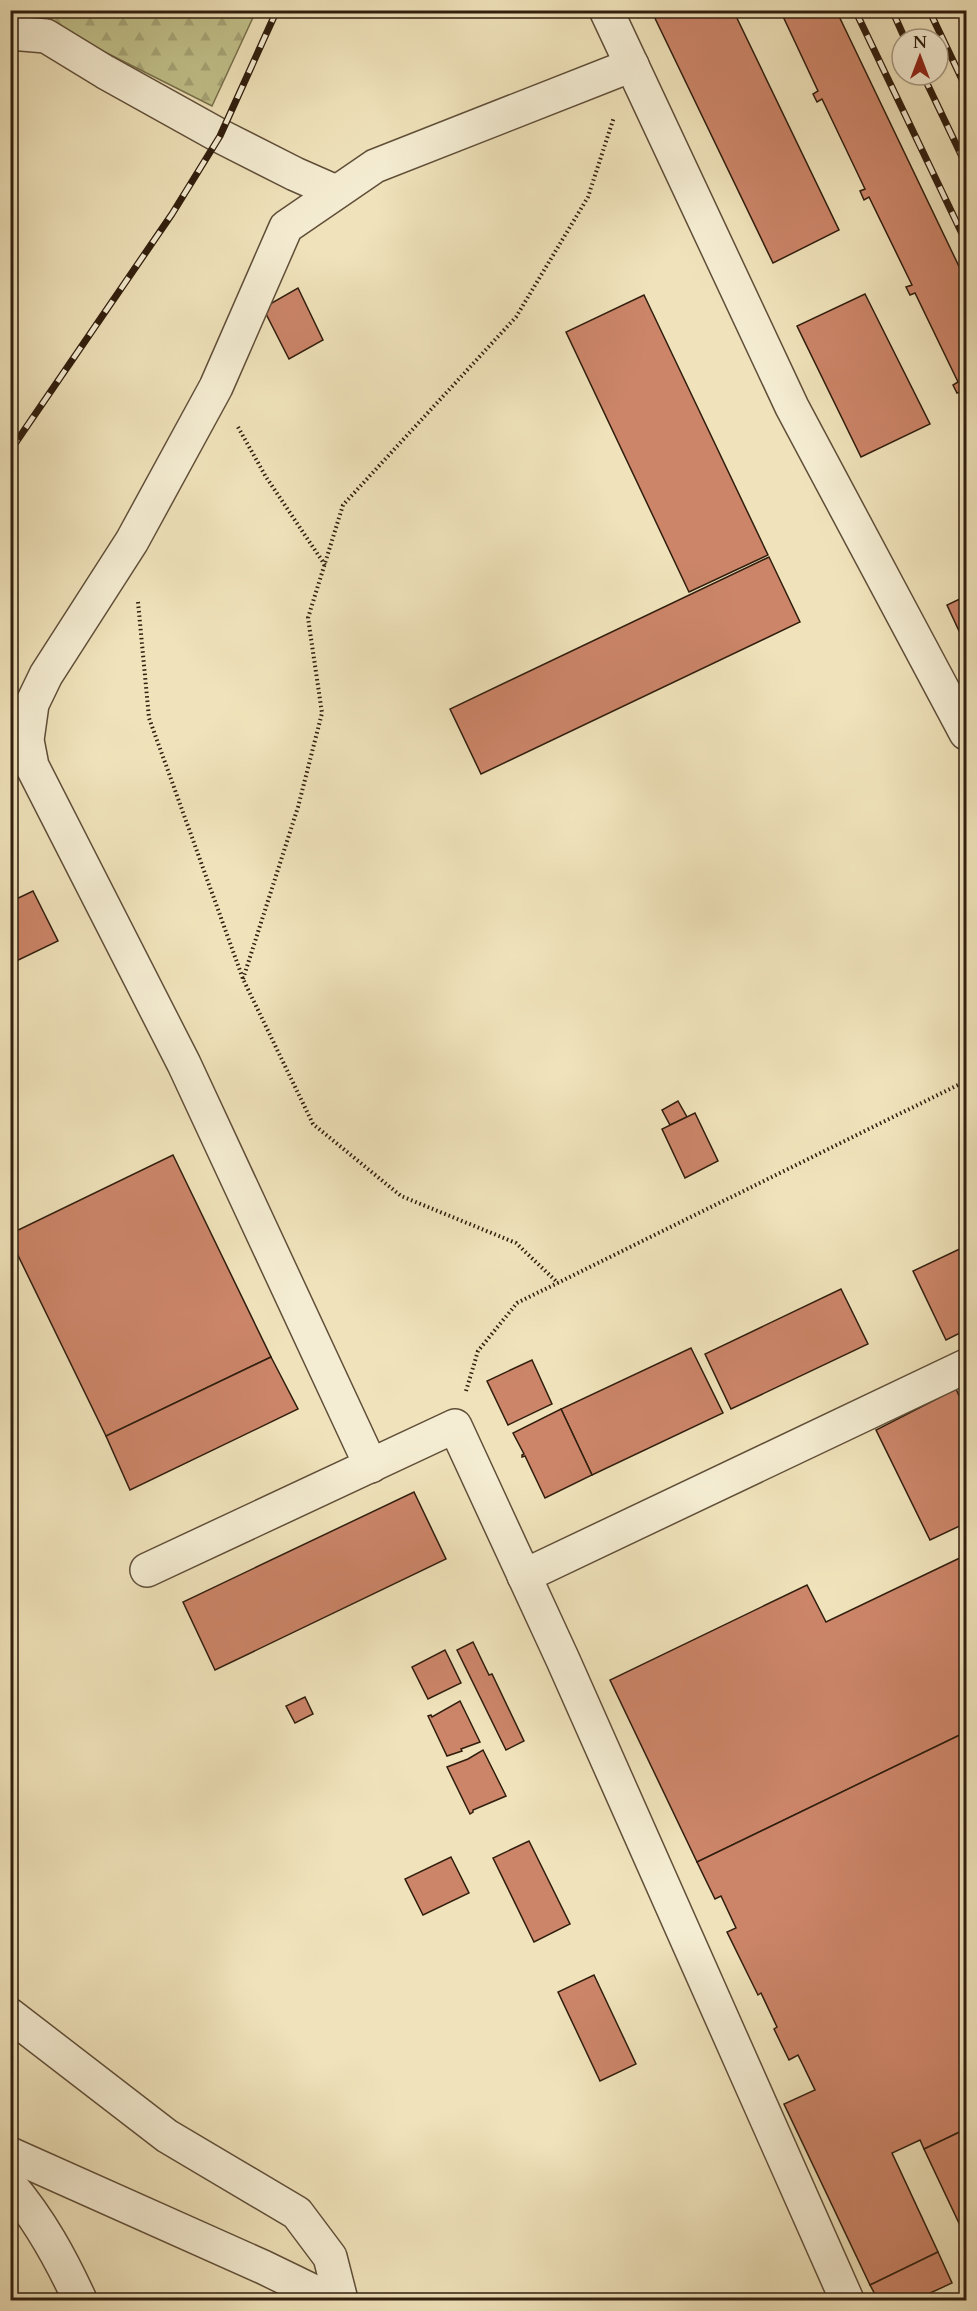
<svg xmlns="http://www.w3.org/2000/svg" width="977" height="2311" viewBox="0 0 977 2311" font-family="Cardo,serif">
	<defs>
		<pattern id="forest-firs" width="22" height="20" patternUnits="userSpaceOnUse" patternTransform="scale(1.5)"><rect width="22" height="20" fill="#c1c18b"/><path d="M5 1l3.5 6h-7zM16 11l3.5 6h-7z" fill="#a6a577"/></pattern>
	</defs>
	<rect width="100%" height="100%" fill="#f0e3bb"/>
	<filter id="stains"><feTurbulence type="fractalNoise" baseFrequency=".00333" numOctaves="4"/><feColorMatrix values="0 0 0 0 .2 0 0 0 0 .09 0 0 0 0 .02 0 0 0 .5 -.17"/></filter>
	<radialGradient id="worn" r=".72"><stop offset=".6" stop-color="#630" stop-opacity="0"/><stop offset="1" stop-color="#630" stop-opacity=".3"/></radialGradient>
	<polygon fill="url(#forest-firs)" stroke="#78704c" stroke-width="1.5" points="37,11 256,11 212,106 69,34"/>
	<g fill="#cc8569" stroke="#301e0e" stroke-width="1.5">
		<polygon points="651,10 733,10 839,230 773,263"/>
		<polygon points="780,10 836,10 966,281 966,399 962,391 957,393 953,385 958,382 915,293 910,295 906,287 912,285 869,197 864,200 860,191 865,189 822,99 817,102 813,94 818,91"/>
		<polygon points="298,288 323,340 289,359 263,308"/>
		<polygon points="865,294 930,424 861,457 797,326"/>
		<polygon points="644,295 768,555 689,592 566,332"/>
		<polygon points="769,557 800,622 481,774 450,709"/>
		<polygon points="966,596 966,646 947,605"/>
		<polygon points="33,891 58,941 10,964 10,902"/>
		<polygon points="678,1101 687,1117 670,1125 662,1110"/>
		<polygon points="695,1113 718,1161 685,1178 662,1129"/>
		<polygon points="173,1155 271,1357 106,1436 10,1239 10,1234"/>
		<polygon points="966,1246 966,1330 946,1340 913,1271"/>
		<polygon points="841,1289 868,1344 731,1409 705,1354"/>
		<polygon points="691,1348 723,1413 592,1475 561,1409"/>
		<polygon points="271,1357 298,1409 130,1490 106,1436"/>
		<polygon points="532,1360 552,1404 508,1425 487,1381"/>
		<polygon points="956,1389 966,1411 966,1523 930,1540 876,1430"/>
		<polygon points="561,1409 592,1475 545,1498 525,1456 522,1457 522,1455 524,1454 513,1433"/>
		<polygon points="414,1492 446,1559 215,1670 183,1602"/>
		<polygon points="966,1555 966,1732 697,1862 610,1680 807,1585 826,1622"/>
		<polygon points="473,1642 489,1675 492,1674 524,1741 506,1750 457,1650"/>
		<polygon points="445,1650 461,1683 428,1699 412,1667"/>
		<polygon points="305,1697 313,1714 295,1723 286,1706"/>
		<polygon points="460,1701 480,1742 461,1749 462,1751 447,1756 428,1716 431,1715 432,1717"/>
		<polygon points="966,1732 966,2129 924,2149 920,2140 892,2153 938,2252 870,2285 784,2104 815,2090 798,2055 789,2060 774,2029 777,2027 761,1993 758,1995 727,1932 736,1928 721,1896 715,1899 697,1862"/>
		<polygon points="483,1750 506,1796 473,1810 473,1812 470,1814 447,1767 468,1759"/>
		<polygon points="529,1841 570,1924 534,1942 493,1858"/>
		<polygon points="451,1857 469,1893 423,1915 405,1879"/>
		<polygon points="594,1975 636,2064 600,2081 558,1992"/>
		<polygon points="966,2129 966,2238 924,2149"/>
		<polygon points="938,2252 952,2283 915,2300 878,2300 870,2285"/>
	</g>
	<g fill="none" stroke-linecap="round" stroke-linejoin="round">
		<g stroke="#604f39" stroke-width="36">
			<g id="minor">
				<polyline points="606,10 792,407 966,733"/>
				<polyline points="10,33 46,36 105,72 220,136 295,174 336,192"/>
				<polyline points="371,1466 184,1064 32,766 27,740 32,704 46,675 132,541 216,387 286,227 375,166 632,65"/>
				<polyline points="147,1570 455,1426 563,1660 847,2300"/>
				<polyline points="524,1576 966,1366"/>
				<polyline points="10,2015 167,2136 297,2213 330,2257 341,2300"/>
				<polyline points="10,2154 263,2267 331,2300"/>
				<path d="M10,2185C40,2220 61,2259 80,2300"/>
			</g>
		</g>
		<g stroke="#301e0e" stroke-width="4" stroke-dasharray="1.5 3" stroke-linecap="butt">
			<polyline points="238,427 266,477 325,565"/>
			<polyline points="138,602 149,718 243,979 313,1124 401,1196 516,1243 558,1283"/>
			<polyline points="243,979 298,807 322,713 308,618 343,505 516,317 588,197 614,117"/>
			<polyline points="466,1391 478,1351 517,1303 966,1081"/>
		</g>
		<use href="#minor" stroke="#f5edd3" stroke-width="33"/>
		<g stroke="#301e0e" stroke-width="7">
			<g id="rail">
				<polyline points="855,10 966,242"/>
				<polyline points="892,10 905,39"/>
				<polyline points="929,10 966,88"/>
				<polyline points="923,75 966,165"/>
				<polyline points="10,451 172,214 220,136 277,10"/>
			</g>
		</g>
		<use href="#rail" stroke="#f5edd3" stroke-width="4.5" stroke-dasharray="14" stroke-linecap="butt"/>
	</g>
	<rect width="977" height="2311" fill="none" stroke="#f0e3bb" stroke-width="36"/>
	<rect x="12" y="12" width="953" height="2287" fill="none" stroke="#301e0e" stroke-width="3"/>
	<rect x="18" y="18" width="941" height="2275" fill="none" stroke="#301e0e" stroke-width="1.5"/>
	<g transform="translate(920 57)"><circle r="28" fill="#f5edd3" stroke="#a69a84" stroke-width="1.5"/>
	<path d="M0-4.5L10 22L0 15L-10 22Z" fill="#8f2418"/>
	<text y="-9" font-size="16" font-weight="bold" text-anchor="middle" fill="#301e0e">N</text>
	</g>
	<rect width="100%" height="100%" filter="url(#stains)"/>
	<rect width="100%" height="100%" fill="url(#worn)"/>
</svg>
